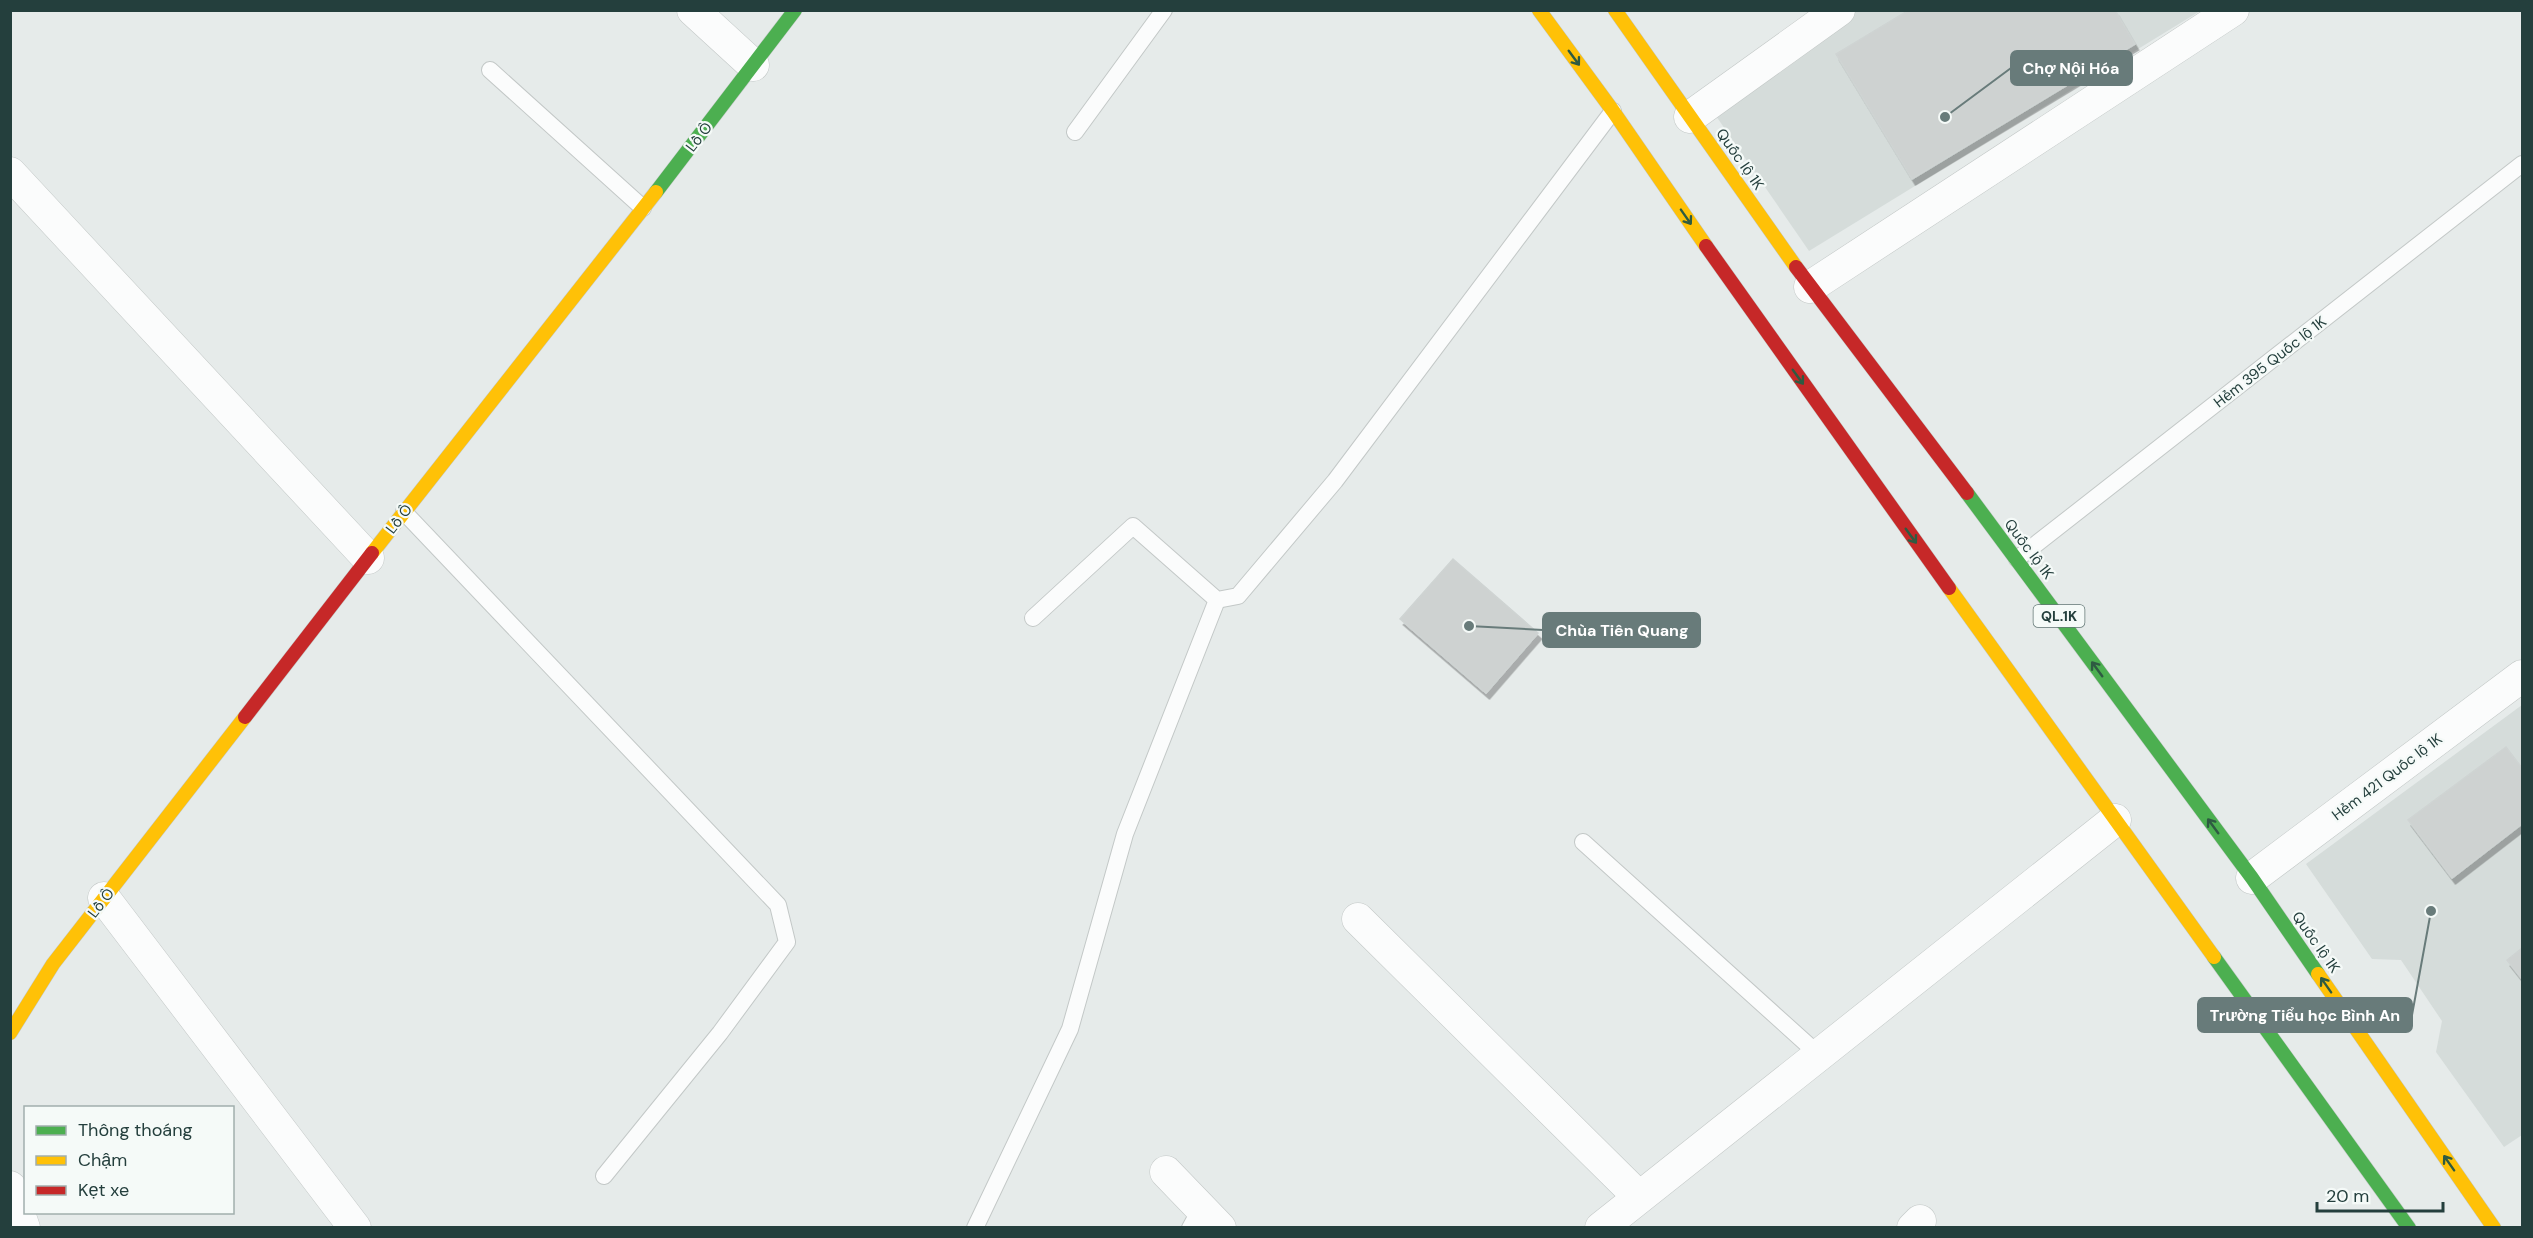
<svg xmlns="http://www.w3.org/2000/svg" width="2533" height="1238" viewBox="0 0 2533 1238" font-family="'DM Sans',sans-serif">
	<defs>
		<filter id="shadow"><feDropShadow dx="3.5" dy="6" stdDeviation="0" flood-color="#0004"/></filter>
	</defs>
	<rect width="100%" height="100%" fill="#e6ebea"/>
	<g fill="#d5dcda">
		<polygon points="1853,11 2200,11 1809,251 1714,113"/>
		<polygon points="2522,705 2522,1135 2504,1147 2436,1052 2442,1021 2401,960 2372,959 2306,864"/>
	</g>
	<g fill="#ced2d1" stroke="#cfd4d3" stroke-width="1.5" filter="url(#shadow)">
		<polygon points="1909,10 2115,10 2135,44 1912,179 1836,54"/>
		<polygon points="1453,559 1538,633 1486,693 1400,619"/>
		<polygon points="2506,747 2522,768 2522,824 2452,878 2408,820"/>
		<polygon points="2522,948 2522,979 2507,960"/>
	</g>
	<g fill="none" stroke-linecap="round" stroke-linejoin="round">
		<g stroke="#c3c8c7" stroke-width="18">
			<g id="lane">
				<polyline points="490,70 643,208"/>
				<polyline points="1075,132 1164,10"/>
				<polyline points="404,512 778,905 787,942 720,1033 604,1176"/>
				<polyline points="2017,559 2522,164"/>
				<polyline points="1033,618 1133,526 1217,600 1238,596 1335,481 1613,111"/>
				<polyline points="1583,842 1818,1054"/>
				<polyline points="975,1228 1070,1029 1125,834 1217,600"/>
				<polyline points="1190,1228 1201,1208"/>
			</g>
		</g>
		<g stroke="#c3c8c7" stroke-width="33">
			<g id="street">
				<polyline points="693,10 753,65"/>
				<polyline points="1690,117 1839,10"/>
				<polyline points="10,173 368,558"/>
				<polyline points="1810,287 2233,10"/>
				<polyline points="2252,878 2522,676"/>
				<polyline points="104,898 355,1228"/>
				<polyline points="1358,919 1638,1196"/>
				<polyline points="1166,1172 1220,1228"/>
				<polyline points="10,1187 24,1228"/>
				<polyline points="1601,1228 2115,820"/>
				<polyline points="1913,1228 1920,1221"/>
			</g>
		</g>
		<g stroke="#c2c9c7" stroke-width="15">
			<g id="fast">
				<polyline points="656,192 795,10"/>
				<polyline points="1967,493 2252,878 2318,974"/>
				<polyline points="2214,957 2409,1228"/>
			</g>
		</g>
		<g stroke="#c2c9c7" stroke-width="15">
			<g id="slow">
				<polyline points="1539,10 1613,111 1706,246"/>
				<polyline points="1615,10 1796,267"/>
				<polyline points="372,553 656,192"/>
				<polyline points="1949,588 2214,957"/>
				<polyline points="2318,974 2494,1228"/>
				<polyline points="10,1033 53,964 245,717"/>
			</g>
		</g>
		<g stroke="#c2c9c7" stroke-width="15">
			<g id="jam">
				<polyline points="1706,246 1949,588"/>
				<polyline points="1796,267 1967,493"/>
				<polyline points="245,717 372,553"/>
			</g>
		</g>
		<use href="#lane" stroke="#fbfcfc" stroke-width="16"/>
		<use href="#street" stroke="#fbfcfc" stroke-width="32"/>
		<use href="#fast" stroke="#4caf50" stroke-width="14"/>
		<use href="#slow" stroke="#ffc107" stroke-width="14"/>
		<use href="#jam" stroke="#c62828" stroke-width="14"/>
	</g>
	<defs><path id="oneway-shaft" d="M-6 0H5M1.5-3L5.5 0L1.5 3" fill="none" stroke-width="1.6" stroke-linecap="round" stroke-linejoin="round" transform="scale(1.5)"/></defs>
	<g stroke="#2e5b42">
		<use href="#oneway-shaft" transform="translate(1574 58) rotate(54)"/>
		<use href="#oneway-shaft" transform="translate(1686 217) rotate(55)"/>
		<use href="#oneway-shaft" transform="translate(1798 377) rotate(54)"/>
		<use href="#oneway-shaft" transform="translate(1911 536) rotate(54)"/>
		<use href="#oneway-shaft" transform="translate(2097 669) rotate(-126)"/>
		<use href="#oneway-shaft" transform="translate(2213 826) rotate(-126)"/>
		<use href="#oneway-shaft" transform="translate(2326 985) rotate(-125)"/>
		<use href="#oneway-shaft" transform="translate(2449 1163) rotate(-125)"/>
	</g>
	<g text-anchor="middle" stroke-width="4.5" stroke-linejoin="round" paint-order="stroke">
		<rect fill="#f5faf8" stroke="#637775" stroke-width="1.5" x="2033.5" y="605" width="51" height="22" rx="4.5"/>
		<g font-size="14" font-weight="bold" fill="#243f3d">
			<text x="2059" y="621">QL.1K</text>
		</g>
		<g font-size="15" fill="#243f3d" stroke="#f5faf8">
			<text transform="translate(699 137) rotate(-52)" y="5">Lồ Ô</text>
			<text transform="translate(1740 159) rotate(55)" y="5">Quốc lộ 1K</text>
			<text transform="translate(2270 362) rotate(-38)" y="5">Hẻm 395 Quốc lộ 1K</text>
			<text transform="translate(399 519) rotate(-52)" y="5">Lồ Ô</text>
			<text transform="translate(2029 549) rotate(53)" y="5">Quốc lộ 1K</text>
			<text transform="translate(2387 777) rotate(-37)" y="5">Hẻm 421 Quốc lộ 1K</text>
			<text transform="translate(101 903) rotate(-52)" y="5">Lồ Ô</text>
			<text transform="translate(2316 942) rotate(55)" y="5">Quốc lộ 1K</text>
		</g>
	</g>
	<path fill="none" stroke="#687b7a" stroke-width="2" d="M1945 117L2011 68M1469 626L1543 630M2431 911L2412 1015"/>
	<g fill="#687b7a" stroke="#f5faf8" stroke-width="2">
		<circle cx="1945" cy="117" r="6"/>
		<circle cx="1469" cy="626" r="6"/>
		<circle cx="2431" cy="911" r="6"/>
	</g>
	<g fill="#687b7a" stroke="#687b7a" stroke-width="2">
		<rect x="2011" y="51" width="121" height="34" rx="6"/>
		<rect x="1543" y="613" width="157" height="34" rx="6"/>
		<rect x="2198" y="998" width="214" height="34" rx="6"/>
	</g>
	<g font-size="16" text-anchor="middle" font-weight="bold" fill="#fff">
		<text x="2071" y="74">Chợ Nội Hóa</text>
		<text x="1622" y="636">Chùa Tiên Quang</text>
		<text x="2305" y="1021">Trường Tiểu học Bình An</text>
	</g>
	<rect width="2533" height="1238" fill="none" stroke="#243f3d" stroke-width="24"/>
	<rect x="24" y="1106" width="210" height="108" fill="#f5faf8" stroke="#a1afad" stroke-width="1.5"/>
	<rect x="36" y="1126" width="30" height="9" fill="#4caf50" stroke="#a1afad" stroke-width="1.5"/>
	<text x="78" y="1136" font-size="18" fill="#243f3d">Thông thoáng</text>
	<rect x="36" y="1156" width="30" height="9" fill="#ffc107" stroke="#a1afad" stroke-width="1.5"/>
	<text x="78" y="1166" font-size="18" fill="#243f3d">Chậm</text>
	<rect x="36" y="1186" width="30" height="9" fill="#c62828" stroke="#a1afad" stroke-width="1.5"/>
	<text x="78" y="1196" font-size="18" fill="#243f3d">Kẹt xe</text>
	<path d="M2317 1202v9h126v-9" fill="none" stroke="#243f3d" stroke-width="3"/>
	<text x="2326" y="1202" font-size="18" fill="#243f3d" stroke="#f5faf8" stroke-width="4.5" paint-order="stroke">20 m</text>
</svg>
